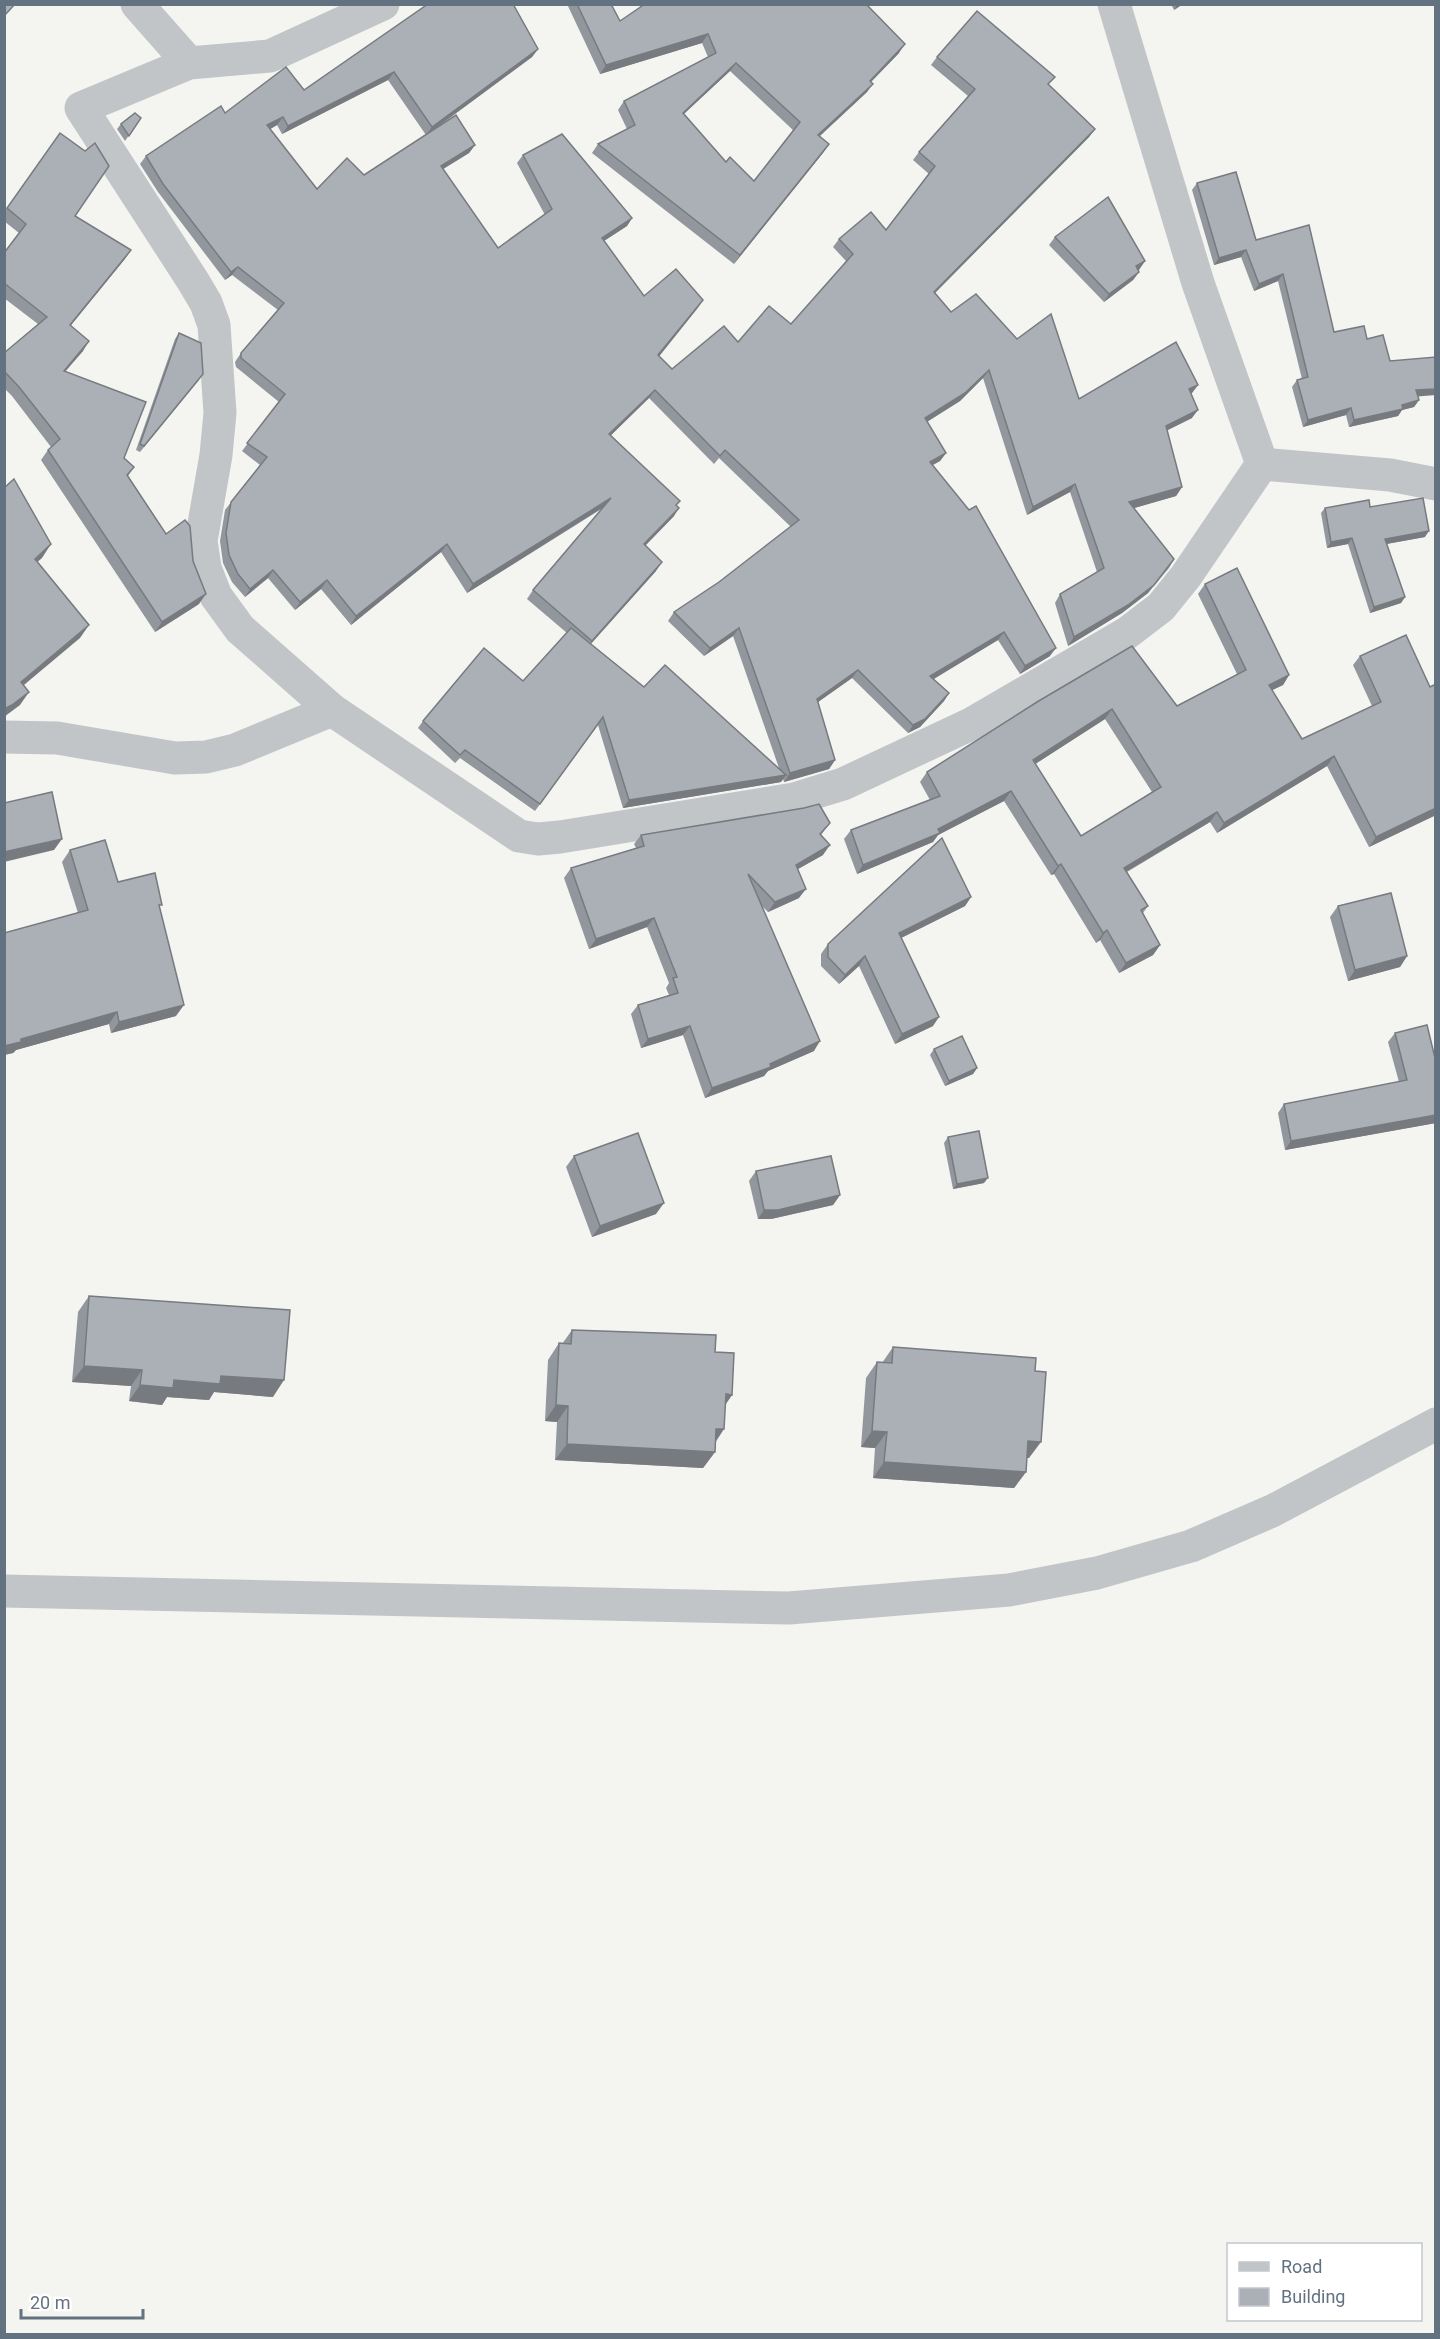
<svg xmlns="http://www.w3.org/2000/svg" width="1440" height="2339" viewBox="0 0 1440 2339" font-family="Roboto,sans-serif">
	<rect width="100%" height="100%" fill="#f4f4f0"/>
	<g fill="none" stroke-linecap="round" stroke-linejoin="round">
		<g stroke="#c1c5c8" stroke-width="33">
			<polyline points="137,4 189,63"/>
			<polyline points="383,4 270,56 189,63 81,108 193,281 206,303 214,325 220,413 216,455 201,541 205,568 216,596 240,629 332,710 519,836 538,839 560,837 794,799 843,784 971,724 1127,633 1161,607 1186,576 1262,464"/>
			<polyline points="1114,4 1198,283 1262,464"/>
			<polyline points="1262,464 1390,475 1436,484"/>
			<polyline points="4,737 57,738 175,758 206,757 235,750 332,710"/>
			<polyline points="4,1591 789,1608 1009,1590 1097,1573 1191,1546 1272,1511 1436,1424"/>
		</g>
	</g>
	<g fill="#92979d" fill-rule="evenodd">
		<path d="M428,4L538,49L532,57L435,129L475,145L469,153L443,169L498,248L545,215L517,163L523,155L632,218L627,226L604,241L644,296L703,300L659,356L672,369L738,342L791,324L846,261L833,247L839,239L886,230L929,174L913,160L919,152L968,96L931,65L937,57L1049,85L1095,129L1089,137L935,293L951,312L1017,339L1079,399L1198,385L1191,394L1192,418L1167,430L1182,487L1176,496L1134,508L1174,559L1169,568L1148,593L1122,613L1068,646L1055,603L1060,594L1097,572L1070,492L1027,515L983,378L960,401L927,422L946,453L940,461L932,465L1050,656L1020,674L998,640L933,679L949,693L944,701L920,727L908,733L852,678L818,702L835,760L829,769L784,782L783,779L781,782L623,808L598,725L535,811L460,758L455,763L418,728L423,721L523,681L567,633L527,599L533,590L603,508L467,593L441,552L351,625L321,589L295,610L268,578L245,597L232,582L223,563L220,541L225,510L260,465L242,451L279,402L236,367L235,362L241,353L278,310L232,275L225,280L158,192L140,164L146,156L225,113L304,90ZM388,80L426,135L364,175L317,189L270,129L277,125L282,134ZM649,398L714,464L719,458L791,527L719,582L674,612L668,621L704,656L733,636L779,768L644,687L591,644L656,571L645,546L674,516L677,505L611,435Z"/>
		<path d="M567,4H611L620,21L867,6L899,53L871,82L867,92L820,136L829,144L734,264L592,153L598,144L627,129L618,110L624,101L708,57L702,43L600,74ZM730,71L793,130L754,181L726,162L684,114Z"/>
		<polygon points="1171,4 1183,4 1174,10"/>
		<polygon points="141,118 125,141 117,129 121,124"/>
		<polygon points="60,133 75,216 131,250 124,260 70,326 83,351 65,371 124,458 134,467 128,476 166,534 193,561 199,604 155,632 41,460 48,450 51,447 12,396 4,388 4,353 38,324 4,298 4,253 19,233 4,221 4,212"/>
		<polygon points="1197,183 1256,240 1334,332 1367,339 1390,361 1418,397 1419,400 1414,407 1402,410 1398,416 1349,427 1346,415 1303,427 1292,387 1297,380 1302,379 1278,281 1254,291 1241,257 1214,265 1192,190"/>
		<polygon points="1055,237 1145,261 1138,270 1139,272 1133,280 1104,302 1049,245"/>
		<polygon points="179,333 199,380 140,452 136,450 175,339"/>
		<polygon points="1370,507 1425,537 1386,544 1405,597 1401,603 1370,613 1348,544 1327,548 1321,513 1325,508"/>
		<path d="M1205,584L1289,675L1283,685L1272,690L1302,739L1372,706L1353,665L1360,656L1436,815L1369,847L1327,766L1217,833L1210,822L1127,872L1148,906L1143,913L1160,945L1153,955L1119,973L1100,940L1096,943L1054,874L1051,875L1004,801L938,835L933,842L857,874L844,839L851,830L930,800L920,782L927,772L1037,702L1177,706L1237,674L1198,594ZM1105,719L1152,792L1081,836L1035,764Z"/>
		<polygon points="830,823 821,835 823,855 798,869 799,898 768,912 760,904 814,1051 768,1071 764,1076 705,1098 683,1035 641,1048 631,1014 638,1005 669,995 666,988 669,983 647,927 589,949 564,878 571,868 636,848 634,844 641,835"/>
		<polygon points="70,850 159,908 176,1016 111,1033 109,1024 16,1050 13,1053 4,1055 4,933 78,913 62,862"/>
		<polygon points="971,897 965,906 901,938 933,1026 895,1044 859,966 839,984 821,966 821,954 828,944"/>
		<polygon points="1338,906 1407,956 1400,967 1348,981 1330,917"/>
		<polygon points="1395,1033 1436,1062 1436,1123 1285,1150 1278,1113 1284,1104 1399,1082 1388,1042"/>
		<polygon points="934,1049 977,1068 973,1074 945,1086 930,1055"/>
		<polygon points="948,1137 984,1183 953,1189 944,1143"/>
		<polygon points="574,1156 656,1214 592,1237 566,1167"/>
		<polygon points="756,1171 840,1195 833,1205 771,1219 758,1219 749,1181"/>
		<polygon points="89,1296 273,1397 214,1392 209,1400 167,1397 162,1405 129,1401 131,1386 72,1382 78,1312"/>
		<polygon points="572,1330 715,1352 732,1395 725,1405 715,1442 715,1452 703,1468 555,1460 557,1422 545,1421 548,1360 559,1343 562,1344"/>
		<polygon points="893,1347 1029,1458 1027,1458 1026,1472 1014,1488 873,1478 875,1448 861,1447 866,1378 877,1362 882,1363"/>
	</g>
	<g fill="#777b7f">
		<polygon points="1177,4 1183,4 1174,10"/>
		<polygon points="708,34 702,43 600,74 606,65"/>
		<polygon points="905,44 899,53 864,89 870,81"/>
		<polygon points="538,49 532,57 426,135 432,127"/>
		<polygon points="736,63 730,71 676,121 683,113"/>
		<polygon points="394,72 388,80 282,134 288,126"/>
		<polygon points="873,84 867,92 812,143 818,135"/>
		<polygon points="283,117 277,125 262,134 267,125"/>
		<polygon points="1095,129 1089,137 928,300 934,292"/>
		<polygon points="829,144 823,153 734,264 740,255"/>
		<polygon points="475,145 469,153 435,174 441,166"/>
		<polygon points="632,218 627,226 596,246 602,238"/>
		<polygon points="131,250 124,260 63,335 70,325"/>
		<polygon points="1246,250 1241,257 1214,265 1219,258"/>
		<polygon points="1145,261 1139,270 1130,275 1136,266"/>
		<polygon points="238,267 232,275 225,280 231,272"/>
		<polygon points="1139,272 1133,280 1104,302 1109,294"/>
		<polygon points="1283,274 1278,281 1254,291 1259,284"/>
		<polygon points="703,300 697,309 653,364 658,355"/>
		<polygon points="89,341 83,351 58,380 64,371"/>
		<polygon points="989,370 983,378 960,401 920,426 925,418"/>
		<polygon points="1198,385 1192,393 1183,398 1189,389"/>
		<polygon points="1436,389 1436,395 1411,397 1416,390"/>
		<polygon points="655,390 649,398 604,442 609,434"/>
		<polygon points="1419,400 1414,407 1402,410 1398,416 1349,427 1354,420"/>
		<polygon points="1351,408 1346,415 1303,427 1308,420"/>
		<polygon points="1198,410 1192,418 1160,434 1166,426"/>
		<polygon points="946,453 940,461 924,470 930,462"/>
		<polygon points="1075,484 1070,492 1027,515 1033,507"/>
		<polygon points="1182,487 1176,496 1124,511 1129,502"/>
		<polygon points="611,498 605,506 467,593 473,584"/>
		<polygon points="679,508 674,516 638,553 644,544"/>
		<polygon points="1429,531 1425,537 1381,545 1385,539"/>
		<polygon points="1352,538 1348,544 1327,548 1331,542"/>
		<polygon points="51,544 42,558 26,572 35,559"/>
		<polygon points="447,544 441,552 351,625 356,616"/>
		<polygon points="1174,559 1148,593 1122,613 1068,646 1074,637"/>
		<polygon points="662,562 656,571 586,649 592,641"/>
		<polygon points="273,570 268,578 245,597 250,589"/>
		<polygon points="327,580 321,589 295,610 300,602"/>
		<polygon points="206,594 199,604 155,632 162,622"/>
		<polygon points="1405,597 1401,603 1370,613 1374,607"/>
		<polygon points="89,625 80,638 12,695 21,682"/>
		<polygon points="739,628 733,636 704,656 710,648"/>
		<polygon points="1004,632 998,640 924,685 930,676"/>
		<polygon points="1056,648 1050,656 1020,674 1025,666"/>
		<polygon points="858,670 852,678 811,707 817,699"/>
		<polygon points="1289,675 1283,685 1262,695 1269,685"/>
		<polygon points="29,692 20,705 4,717 4,709"/>
		<polygon points="949,693 944,701 920,727 908,733 913,725"/>
		<polygon points="1112,709 1105,719 1026,770 1033,760"/>
		<polygon points="1334,756 1327,766 1217,833 1224,823"/>
		<polygon points="835,760 829,769 784,782 790,773"/>
		<polygon points="786,775 781,782 623,808 629,800"/>
		<polygon points="1011,791 1004,801 938,835 933,842 857,874 863,865 938,829"/>
		<polygon points="1436,808 1436,815 1369,847 1376,837"/>
		<polygon points="1217,812 1210,822 1117,877 1124,868"/>
		<polygon points="62,839 54,850 4,862 4,852"/>
		<polygon points="830,845 823,855 789,874 796,865"/>
		<polygon points="1061,864 1054,874 1051,875 1058,866"/>
		<polygon points="806,889 799,898 768,912 775,902"/>
		<polygon points="971,897 965,906 893,942 899,933"/>
		<polygon points="654,918 647,927 589,949 596,939"/>
		<polygon points="1107,930 1100,940 1096,943 1103,933"/>
		<polygon points="1160,945 1153,955 1119,973 1126,963"/>
		<polygon points="865,956 859,966 839,984 845,975"/>
		<polygon points="1407,956 1400,967 1348,981 1355,970"/>
		<polygon points="184,1005 176,1016 111,1033 119,1022"/>
		<polygon points="117,1012 109,1024 16,1050 13,1053 4,1055 4,1046 21,1039"/>
		<polygon points="939,1017 933,1026 895,1044 902,1034"/>
		<polygon points="690,1026 683,1035 641,1048 648,1039"/>
		<polygon points="820,1041 814,1051 768,1071 764,1076 705,1098 712,1088"/>
		<polygon points="977,1068 973,1074 945,1086 949,1081"/>
		<polygon points="1436,1115 1436,1123 1285,1150 1291,1141"/>
		<polygon points="988,1178 984,1183 953,1189 957,1184"/>
		<polygon points="840,1195 833,1205 771,1219 758,1219 764,1210"/>
		<polygon points="664,1203 656,1214 592,1237 600,1226"/>
		<polygon points="84,1366 142,1370 131,1386 72,1382"/>
		<polygon points="221,1376 284,1380 273,1397 214,1392 209,1400 167,1397 162,1405 129,1401 140,1385"/>
		<polygon points="726,1394 732,1395 721,1411"/>
		<polygon points="556,1405 568,1406 557,1422 545,1421"/>
		<polygon points="716,1429 724,1429 713,1446"/>
		<polygon points="872,1431 887,1432 875,1448 861,1447"/>
		<polygon points="1028,1441 1041,1442 1029,1458 1017,1457"/>
		<polygon points="567,1444 715,1452 703,1468 555,1460"/>
		<polygon points="884,1462 1026,1472 1014,1488 873,1478"/>
	</g>
	<g fill="#aab0b6" stroke="#777b7f" stroke-width="1.5" fill-rule="evenodd">
		<polygon points="4,4 15,4 4,16"/>
		<polygon points="428,4 513,4 538,49 432,127 394,72 288,126 283,117 267,125 317,189 347,158 364,175 456,115 475,145 441,166 498,248 552,209 523,155 562,134 632,218 602,238 644,296 676,269 703,300 658,355 672,369 724,326 738,342 769,306 791,324 853,254 839,239 871,212 886,230 935,166 919,152 975,89 937,57 977,11 1055,77 1048,84 1095,129 934,292 951,312 976,294 1017,339 1051,314 1079,399 1176,342 1198,385 1189,389 1198,410 1166,426 1182,487 1129,502 1174,559 1154,585 1128,605 1074,637 1060,594 1104,568 1075,484 1033,507 989,370 965,393 925,418 946,453 930,462 969,510 976,506 1056,648 1025,666 1004,632 930,676 949,693 925,719 913,725 858,670 817,699 835,760 790,773 739,628 710,648 674,612 719,582 799,520 725,450 720,456 655,390 609,434 680,501 676,505 679,508 644,544 662,562 592,641 533,590 611,498 473,584 447,544 356,616 327,580 300,602 273,570 250,589 238,574 229,555 226,533 231,502 267,457 247,443 285,394 241,358 241,353 284,303 238,267 231,272 163,184 146,156 221,106 225,113 286,67 304,90"/>
		<path d="M577,4H611L620,21L645,4H866L905,44L870,81L873,84L818,135L829,144L740,255L598,144L635,125L624,101L716,53L708,34L606,65ZM736,63L800,122L754,181L730,157L726,162L683,113Z"/>
		<polygon points="135,113 141,118 129,136 121,124"/>
		<polygon points="60,133 85,151 95,143 109,166 75,216 131,250 70,325 89,341 64,371 146,402 124,458 134,467 127,475 166,534 185,520 190,526 193,561 206,594 162,622 48,450 60,439 19,387 4,371 4,353 47,317 4,283 4,253 26,224 7,208"/>
		<polygon points="1236,172 1256,240 1309,225 1334,332 1364,326 1367,339 1383,335 1390,361 1436,357 1436,389 1416,390 1419,400 1402,405 1403,409 1354,420 1351,408 1308,420 1297,380 1308,377 1283,274 1259,284 1246,250 1219,258 1197,183"/>
		<polygon points="1108,197 1145,261 1136,266 1139,272 1109,294 1055,237"/>
		<polygon points="179,333 201,343 203,374 144,446 140,444"/>
		<polygon points="14,479 51,544 35,559 89,625 21,682 29,692 12,705 4,709 4,488"/>
		<polygon points="1423,498 1429,531 1385,539 1405,597 1374,607 1352,538 1331,542 1325,508 1369,500 1370,507"/>
		<path d="M1237,568L1289,675L1269,685L1302,739L1381,702L1360,656L1406,635L1430,687L1436,684V808L1376,837L1334,756L1224,823L1217,812L1124,868L1148,906L1141,910L1160,945L1126,963L1107,930L1103,933L1061,864L1058,866L1011,791L938,829L940,833L863,865L851,830L940,796L927,772L1037,702L1132,646L1177,706L1246,670L1205,584ZM1112,709L1161,787L1081,836L1033,760Z"/>
		<polygon points="571,628 644,687 665,665 786,775 629,800 603,717 540,804 465,750 460,755 423,721 484,648 523,681"/>
		<polygon points="52,792 62,839 4,852 4,803"/>
		<polygon points="819,804 830,823 820,834 830,845 796,865 806,889 775,902 748,874 820,1041 770,1064 771,1067 712,1088 690,1026 648,1039 638,1005 678,993 673,978 677,977 654,918 596,939 571,868 644,846 641,835 804,808"/>
		<polygon points="942,838 971,897 899,933 939,1017 902,1034 865,956 845,975 828,957 828,944"/>
		<polygon points="105,840 118,882 155,873 162,905 159,905 184,1005 119,1022 117,1012 21,1039 21,1042 4,1046 4,933 88,910 70,850"/>
		<polygon points="1391,893 1407,956 1355,970 1338,906"/>
		<polygon points="1427,1025 1436,1062 1436,1115 1291,1141 1284,1104 1407,1080 1395,1033"/>
		<polygon points="962,1036 977,1068 949,1081 934,1049"/>
		<polygon points="979,1131 988,1178 957,1184 948,1137"/>
		<polygon points="638,1133 664,1203 600,1226 574,1156"/>
		<polygon points="831,1156 840,1195 778,1210 764,1210 756,1171"/>
		<polygon points="89,1296 290,1310 284,1380 221,1376 220,1384 174,1380 173,1388 140,1385 142,1370 84,1366"/>
		<polygon points="572,1330 716,1335 715,1352 734,1353 732,1395 726,1394 724,1429 716,1429 715,1452 567,1444 568,1406 556,1405 559,1343 571,1344"/>
		<polygon points="893,1347 1036,1358 1035,1371 1046,1372 1041,1442 1028,1441 1026,1472 884,1462 887,1432 872,1431 877,1362 892,1363"/>
	</g>
	<rect width="1440" height="2339" fill="none" stroke="#637281" stroke-width="12"/>
	<rect x="1227" y="2243" width="195" height="78" fill="#ffffff" stroke="#c1c7cd" stroke-width="1.5"/>
	<rect x="1239" y="2262" width="30" height="9" fill="#c1c5c8" stroke="#c1c7cd" stroke-width="1.5"/>
	<text x="1281" y="2273" font-size="18" fill="#637281">Road</text>
	<rect x="1239" y="2288" width="30" height="18" fill="#aab0b6" stroke="#c1c7cd" stroke-width="1.5"/>
	<text x="1281" y="2303" font-size="18" fill="#637281">Building</text>
	<path d="M21 2309v9h122v-9" fill="none" stroke="#637281" stroke-width="3"/>
	<text x="30" y="2309" font-size="18" fill="#637281" stroke="#ffffff" stroke-width="4.5" paint-order="stroke">20 m</text>
</svg>
